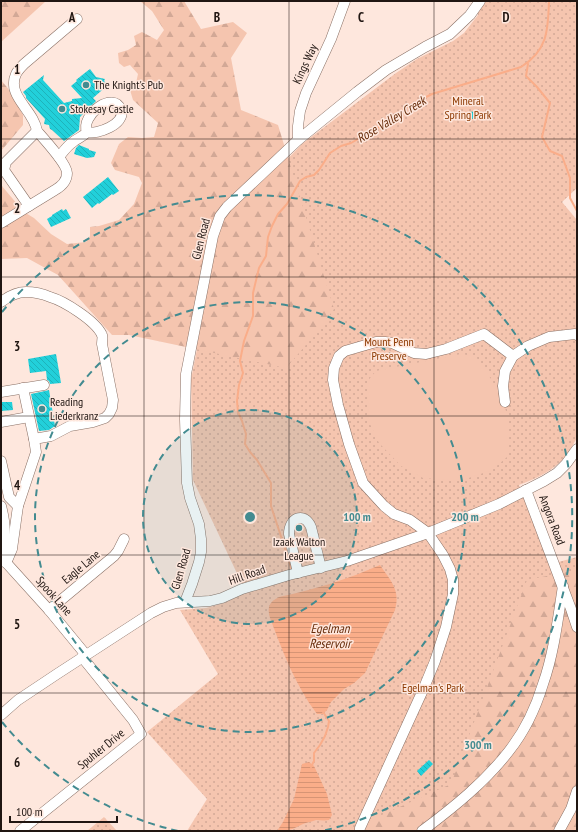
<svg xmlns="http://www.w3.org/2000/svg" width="578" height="832" viewBox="0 0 578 832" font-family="'PT Sans Narrow',sans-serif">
	<defs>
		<pattern id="grass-dots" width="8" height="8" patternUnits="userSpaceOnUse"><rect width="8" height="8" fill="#f5c5af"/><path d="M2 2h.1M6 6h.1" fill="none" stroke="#d2a896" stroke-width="1.8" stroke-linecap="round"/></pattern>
		<pattern id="forest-firs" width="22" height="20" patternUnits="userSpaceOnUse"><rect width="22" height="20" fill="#f5c5af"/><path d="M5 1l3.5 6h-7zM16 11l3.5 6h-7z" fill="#d2a896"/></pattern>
		<pattern id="water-rules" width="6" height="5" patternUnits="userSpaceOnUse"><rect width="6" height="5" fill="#faad89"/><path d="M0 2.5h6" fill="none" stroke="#d69475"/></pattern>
		<pattern id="building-back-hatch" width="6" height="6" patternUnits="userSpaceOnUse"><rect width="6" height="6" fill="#22d0da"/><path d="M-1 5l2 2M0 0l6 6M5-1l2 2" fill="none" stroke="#1eb2ba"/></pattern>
	</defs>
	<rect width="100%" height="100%" fill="#fee7dd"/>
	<g fill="url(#grass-dots)">
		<path d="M473,1H577V188L562,202L577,220V438C574,442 572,447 569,452C557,469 538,478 519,485L551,564L577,557V831H187L207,799L147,732L218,674L180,610L206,608L224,603L243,594L242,584L193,480L191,380L220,230L302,144L396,73L417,59L453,41L464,33L478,15Z"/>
		<polygon points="104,817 117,831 87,831"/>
	</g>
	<g fill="url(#forest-firs)">
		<polygon points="1,1 46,1 1,42"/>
		<polygon points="140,1 184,1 201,29 233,22 247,33 231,58 241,110 278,125 334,309 317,332 286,368 129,335 112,335 58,275 27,258 1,259 1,185 24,212 34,218 51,234 67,244 86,242 90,236 90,227 99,226 119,220 134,204 142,183 139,177 115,170 111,163 119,144 128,137 142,138 154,137 158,123 133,100 130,90 136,83 138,74 130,65 124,67 119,63 118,53 128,50 136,45 134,36 142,32 157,40 164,30 152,11"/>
		<polygon points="1,80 10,91 23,115 23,125 1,151"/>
		<polygon points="577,570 577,831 346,831 451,784 527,580"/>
	</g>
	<polygon fill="#f5c5af" points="461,354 474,356 480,361 494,384 507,413 507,457 492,470 460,481 423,478 401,466 379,443 369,422 367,387 370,378 376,371"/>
	<g fill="url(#water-rules)">
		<path d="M380,565C390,580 401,590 395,610L365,673L354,683L344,689L331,702L327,710L323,714H317C295,685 283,652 270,618C267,607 269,602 279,597C316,589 346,580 380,565Z"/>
		<path d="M309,762L314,766L322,783L327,794L332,815L329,820C324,821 320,820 316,820C313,821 306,823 303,824C298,826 294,829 288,830L287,831H277L283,822L294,799L302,764Z"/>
	</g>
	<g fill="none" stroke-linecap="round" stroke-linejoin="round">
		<g stroke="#faad89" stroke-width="2">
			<polyline points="528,64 526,76 537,87 550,103 542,137 550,151 562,156 570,178 570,198 577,211"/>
			<path d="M292,570L271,506V483L257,460L250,452L245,444L246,434L242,421L238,412L237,401L239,385L243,373L240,361L244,341L253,316V293L259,268L266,256L268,237L272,226L278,214L287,204L300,181L306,177L314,175L319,170L330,153L341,146L351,143L390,121L405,108L432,94L521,67C548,50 548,30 549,1"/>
			<polyline points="311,767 314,761 314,753 320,745 325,736 328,727 329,721 323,712"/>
		</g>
	</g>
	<g fill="url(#building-back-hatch)">
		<polygon points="90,69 96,77 105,79 104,81 108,85 93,98 96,101 80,117 79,130 64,141 52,130 50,129 49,125 44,124 45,119 26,98 26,96 23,92 44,75 43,80 64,103 72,101 72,99 82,98 71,86 77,81 76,80 86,72"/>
		<polygon points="476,111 478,117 472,119 470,112"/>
		<polygon points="79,145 89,149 89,150 96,152 94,157 87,158 74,154 76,148"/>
		<polygon points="108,177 119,191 113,195 112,194 99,204 98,203 92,208 83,197"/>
		<polygon points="62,209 63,211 66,209 71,218 51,227 47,219 52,216 52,215"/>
		<polygon points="56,354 61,383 50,384 49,381 47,380 46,371 30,373 28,359"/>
		<polygon points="49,390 55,426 49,430 39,431 31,394 45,391"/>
		<polygon points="1,402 12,402 13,410 1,411"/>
		<polygon points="299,525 302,526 303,530 297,532 296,529"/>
		<polygon points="429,760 433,764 421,776 417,771"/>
	</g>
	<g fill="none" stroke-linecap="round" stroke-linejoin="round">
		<g stroke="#8a7166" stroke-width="11">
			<g id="minor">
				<polyline points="298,140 298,126 300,111 306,93 331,39 345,1"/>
				<path d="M59,157C63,152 67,146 73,142C78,138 83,137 87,132C97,135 126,124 121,110C114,90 80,115 87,132"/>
				<polyline points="29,206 4,170 6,162 37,131"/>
				<path d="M1,223L55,190C62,186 67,181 67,173C67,164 44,139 37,131C34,110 6,96 16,74C18,70 21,67 24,64L77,19"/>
				<path d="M1,302C9,296 16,292 26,292C34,292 43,294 50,297C64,301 96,321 102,335C103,337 102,341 102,344L113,400L112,408L109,414L105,418L93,422L70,426L51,436L34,439L36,452L18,506L12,549L6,563"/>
				<polyline points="23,388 34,439"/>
				<polyline points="1,392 44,385"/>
				<polyline points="505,402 503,386 505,371 513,356 528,346 549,337 575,334 577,335"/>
				<polyline points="1,422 29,417"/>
				<polyline points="1,461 9,497 18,506"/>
				<polyline points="526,490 571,609 577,627"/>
				<path d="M1,506C6,525 6,537 1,555"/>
				<polyline points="1,557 49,610 86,655"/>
				<path d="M298,573L289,534C289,518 304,511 311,527L321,568"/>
				<polyline points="185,602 192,584 199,562 201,552 201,539 199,524 190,498 187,483 185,419 186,374 213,236 220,216 227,207 298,140 357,92 386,70 425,47 450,34 470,15 480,1"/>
				<polyline points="49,610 114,556 118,551 124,539"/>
				<polyline points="1,715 18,700 57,674 151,613 163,607 176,603 210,601 222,598 242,589 289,575 347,561 428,533 499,504 544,481 557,473 566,464 577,449"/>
				<polyline points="20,831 141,734 133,720 82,657"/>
				<polyline points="360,831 360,828 423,690 435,661 446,627 453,594 453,580 450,569 443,555 428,533 410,520 394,514 384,506 363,483 349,444 338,405 333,380 334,368 339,356 345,351 376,342 385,342 392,343 414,353 426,354 446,349 484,334 513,356"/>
				<path d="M422,831C454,807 485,782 509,751C524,732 536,707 543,684C554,653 558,618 563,586"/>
				<polyline points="559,831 571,809 577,791"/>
			</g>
		</g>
		<use href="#minor" stroke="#fff" stroke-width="10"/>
	</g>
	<path fill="none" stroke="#201612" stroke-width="1" stroke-opacity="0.55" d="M144,1V831M289,1V831M434,1V831M1,139H577M1,277H577M1,416H577M1,555H577M1,693H577"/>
	<circle cx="250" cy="517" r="107" fill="#438b90" fill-opacity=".12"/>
	<g fill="none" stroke="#438b90" stroke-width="2" stroke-dasharray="7 5">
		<circle cx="250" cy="517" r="107"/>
		<circle cx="250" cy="517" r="215"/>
		<path d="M178 831A322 322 0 0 1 2 722M2 312A322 322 0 1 1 322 831"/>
	</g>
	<g fill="#438b90" stroke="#fee7dd" stroke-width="1.5">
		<circle cx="86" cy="85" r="4"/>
		<circle cx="62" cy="109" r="4"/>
		<circle cx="42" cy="409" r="4"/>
		<circle cx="299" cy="528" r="4"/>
	</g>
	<g text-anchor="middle" stroke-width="3" stroke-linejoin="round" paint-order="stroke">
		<g font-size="12" fill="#201612" stroke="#fee7dd">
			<text transform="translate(305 64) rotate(-65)" y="4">Kings Way</text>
			<text transform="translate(201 239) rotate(-76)" y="4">Glen Road</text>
			<text transform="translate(552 520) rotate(69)" y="4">Angora Road</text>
			<text transform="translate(81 567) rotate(-40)" y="4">Eagle Lane</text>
			<text transform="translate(181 569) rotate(-74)" y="4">Glen Road</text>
			<text transform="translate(247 575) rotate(-19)" y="4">Hill Road</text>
			<text transform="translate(54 596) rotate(48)" y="4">Spook Lane</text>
			<text transform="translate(101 749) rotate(-39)" y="4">Spuhler Drive</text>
		</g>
		<g font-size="12" fill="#201612" stroke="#fee7dd" text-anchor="start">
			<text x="94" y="89">The Knight's Pub</text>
			<text x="70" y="113">Stokesay Castle</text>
			<text x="50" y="406">Reading<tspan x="50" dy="14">Liederkranz</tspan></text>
			<text x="299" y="546" text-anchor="middle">Izaak Walton<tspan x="299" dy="14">League</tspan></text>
		</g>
		<g font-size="12" fill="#8d3a02" stroke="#fee7dd">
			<text x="468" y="105">Mineral<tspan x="468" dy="14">Spring Park</tspan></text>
			<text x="389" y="346">Mount Penn<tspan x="389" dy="14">Preserve</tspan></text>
			<text x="433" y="692">Egelman's Park</text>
		</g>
		<g font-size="13" font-style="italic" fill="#672c0a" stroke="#fee7dd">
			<text transform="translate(391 119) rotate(-31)" y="5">Rose Valley Creek</text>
			<text x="330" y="633">Egelman<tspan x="330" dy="15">Reservoir</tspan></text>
		</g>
	</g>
	<g font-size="13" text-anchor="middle" font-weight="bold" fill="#201612" stroke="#fee7dd" stroke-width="3" stroke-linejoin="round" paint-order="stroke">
		<text x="72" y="22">A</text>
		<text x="217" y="22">B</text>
		<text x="361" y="22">C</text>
		<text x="506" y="22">D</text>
		<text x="17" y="74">1</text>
		<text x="17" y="213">2</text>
		<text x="17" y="351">3</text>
		<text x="17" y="490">4</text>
		<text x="17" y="629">5</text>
		<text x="17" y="767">6</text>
	</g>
	<circle cx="250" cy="517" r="6" fill="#438b90" stroke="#fee7dd" stroke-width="2"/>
	<g font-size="12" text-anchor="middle" font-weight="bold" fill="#438b90" stroke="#fee7dd" stroke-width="3" stroke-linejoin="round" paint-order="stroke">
		<text x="357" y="521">100 m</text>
		<text x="465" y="521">200 m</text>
		<text x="478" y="749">300 m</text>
	</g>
	<rect width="578" height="832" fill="none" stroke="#201612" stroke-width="4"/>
	<path d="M10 816v6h107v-6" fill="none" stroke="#201612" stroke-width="2"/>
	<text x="16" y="816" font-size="12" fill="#201612" stroke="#fee7dd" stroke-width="3" paint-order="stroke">100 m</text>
</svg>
